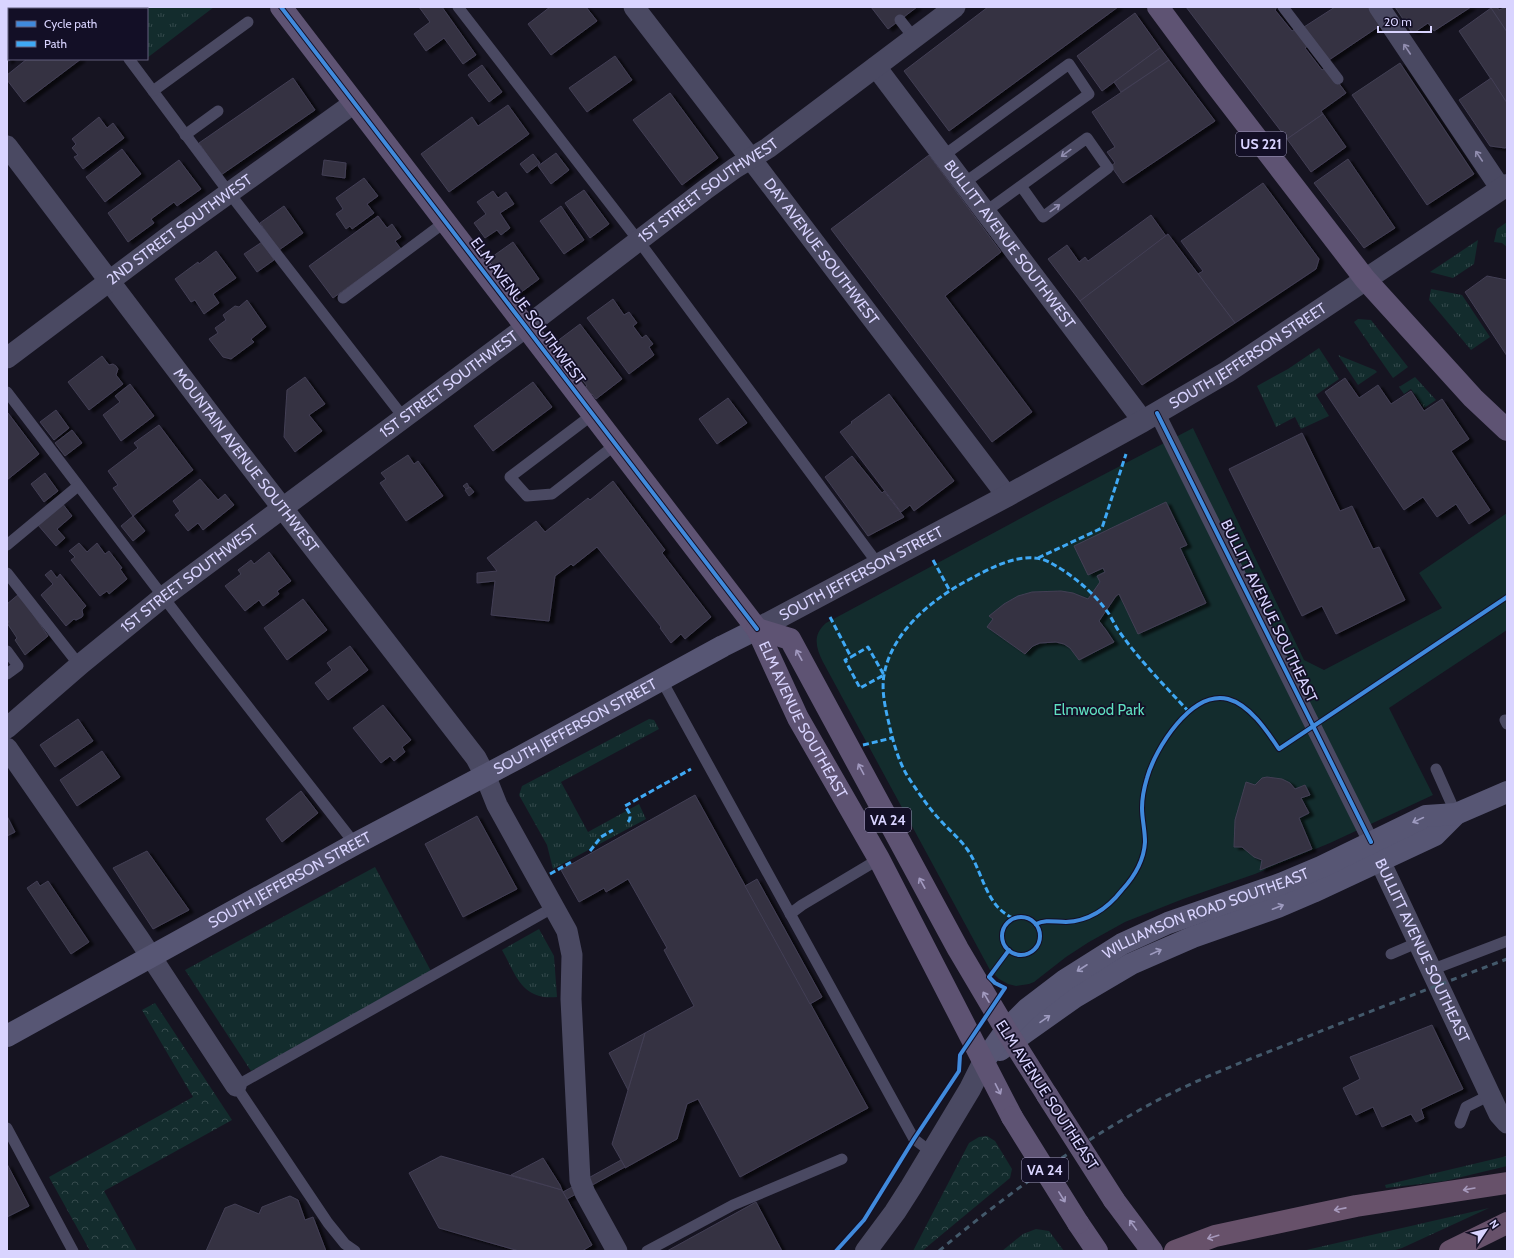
<svg xmlns="http://www.w3.org/2000/svg" width="1514" height="1258" viewBox="0 0 1514 1258" font-family="Cabin,sans-serif">
	<defs>
		<pattern id="grass-tufts" width="24" height="20" patternUnits="userSpaceOnUse"><rect width="24" height="20" fill="#132c2d"/><path d="M3 7l-1-3M5 7V3M7 7l1-3M15 17l-1-3M17 17v-4M19 17l1-3" fill="none" stroke="#354a4c"/></pattern>
		<pattern id="forest-crowns" width="20" height="18" patternUnits="userSpaceOnUse"><rect width="20" height="18" fill="#132c2d"/><path d="M2 6a3 3 0 1 1 6 0M12 15a3 3 0 1 1 6 0" fill="none" stroke="#354a4c"/></pattern>
		<filter id="shadow"><feDropShadow dx="4.5" dy="2.5" stdDeviation="1" flood-color="#0009"/></filter>
	</defs>
	<rect width="100%" height="100%" fill="#161421"/>
	<g fill="url(#grass-tufts)">
		<polygon points="98,7 214,7 147,58 147,9 100,9"/>
		<polygon points="1507,222 1507,247 1502,243 1494,242 1497,229"/>
		<polygon points="1478,240 1474,264 1453,278 1430,272"/>
		<polygon points="1431,289 1462,295 1490,337 1471,350 1429,300"/>
		<polygon points="1358,319 1371,320 1408,367 1393,378 1354,322"/>
		<polygon points="1319,348 1339,379 1316,395 1329,416 1301,429 1295,417 1276,427 1257,386 1288,369"/>
		<polygon points="1338,355 1375,370 1377,372 1358,385"/>
		<polygon points="1415,377 1436,400 1424,408 1411,389 1404,394 1399,387"/>
		<polygon points="649,719 654,720 659,729 561,782 588,832 639,804 646,819 553,869 547,845 519,795 522,786"/>
		<polygon points="375,867 432,973 251,1071 185,970"/>
		<path d="M539,929L554,956L557,997C522,1000 517,977 502,950Z"/>
		<polygon points="1507,1156 1507,1166 1445,1181 1386,1188 1385,1185"/>
		<polygon points="1489,1208 1402,1248 1392,1251 1302,1251"/>
		<polygon points="1036,1229 1049,1231 1064,1251 1002,1251 1023,1234"/>
	</g>
	<g fill="url(#forest-crowns)">
		<polygon points="155,1003 232,1120 104,1191 137,1251 90,1251 49,1177 193,1097 142,1010"/>
		<polygon points="987,1136 995,1141 1012,1169 1010,1178 922,1251 913,1251 969,1143 979,1137"/>
	</g>
	<path fill="#132c2d" d="M1193,428L1304,660L1324,670L1442,608L1419,573L1507,513V630L1389,708L1433,795L1330,843L1255,874L1183,899L1125,922L1089,942L1066,957L1034,982L1029,984L1016,986L1008,984L999,979L990,970L823,662C816,648 812,635 826,623L1051,502Z"/>
	<g fill="#343243" stroke="#433f54" filter="url(#shadow)">
		<polygon points="28,7 64,7 66,9 25,9"/>
		<polygon points="419,7 442,7 476,55 463,64 444,38 426,51 414,34 430,22"/>
		<polygon points="550,7 586,7 597,21 551,55 528,24"/>
		<polygon points="871,7 917,7 888,29"/>
		<polygon points="988,7 1118,7 949,131 904,71"/>
		<polygon points="1186,7 1277,7 1275,10 1292,31 1297,28 1309,45 1305,48 1322,70 1327,67 1346,93 1321,111 1323,114 1287,139"/>
		<polygon points="1335,7 1369,7 1381,25 1329,60 1304,27"/>
		<polygon points="1395,7 1471,7 1434,31 1428,23 1415,32 1411,31"/>
		<polygon points="1493,7 1497,7 1499,10 1507,7 1507,32 1491,8"/>
		<polygon points="1491,8 1507,32 1507,103 1459,31"/>
		<polygon points="1135,13 1160,48 1102,91 1077,56"/>
		<polygon points="9,22 9,59 11,59 7,62 7,23"/>
		<polygon points="1160,48 1169,60 1121,92 1114,82"/>
		<polygon points="615,56 632,80 587,112 569,88"/>
		<polygon points="27,59 81,59 24,102 7,80 7,75"/>
		<polygon points="1169,60 1215,121 1123,183 1111,166 1115,163 1107,152 1115,147 1092,112"/>
		<polygon points="1400,63 1474,174 1427,205 1352,95"/>
		<polygon points="482,65 502,92 489,102 468,75"/>
		<polygon points="293,78 315,110 221,175 199,143"/>
		<polygon points="1491,78 1507,103 1507,147 1505,148 1490,146 1459,100"/>
		<polygon points="670,93 718,158 682,185 633,120"/>
		<polygon points="508,105 529,134 449,192 421,154 472,117 478,126"/>
		<polygon points="1323,114 1346,147 1311,172 1287,139"/>
		<polygon points="99,117 107,128 113,123 124,138 83,169 74,157 78,155 72,148 76,144 72,139"/>
		<polygon points="122,149 141,174 105,202 86,177"/>
		<polygon points="556,153 569,170 551,184 538,166"/>
		<polygon points="533,154 540,163 527,173 520,164"/>
		<polygon points="929,155 1001,252 945,296 1032,412 992,442 831,229"/>
		<polygon points="1348,159 1395,228 1364,248 1314,183"/>
		<polygon points="179,160 201,189 177,206 174,202 151,219 154,223 128,242 108,213"/>
		<polygon points="324,160 346,163 345,178 322,175"/>
		<polygon points="364,178 378,196 367,204 374,213 352,229 350,226 346,229 336,214 343,209 336,198"/>
		<polygon points="1263,183 1319,259 1316,269 1235,323 1198,274 1203,271 1181,241"/>
		<polygon points="584,190 609,224 590,238 565,203"/>
		<polygon points="493,191 498,198 506,192 514,204 500,213 510,228 501,235 497,230 485,238 474,223 486,214 477,202"/>
		<polygon points="284,206 303,233 279,250 260,223"/>
		<polygon points="561,206 584,240 564,254 540,221"/>
		<polygon points="1151,215 1166,236 1080,301 1048,259 1067,245 1079,262 1085,257 1088,261"/>
		<polygon points="378,216 387,228 392,224 401,237 395,241 401,249 333,298 309,266"/>
		<polygon points="1168,234 1235,323 1142,385 1080,301"/>
		<polygon points="262,242 274,260 257,272 244,254"/>
		<polygon points="513,242 539,279 516,296 489,259"/>
		<polygon points="216,251 236,278 213,294 219,303 204,314 195,300 191,302 175,279 198,262 199,264"/>
		<polygon points="1487,276 1507,280 1507,356 1465,292"/>
		<polygon points="613,299 624,315 629,312 637,323 633,326 642,338 646,335 653,344 649,347 654,355 629,374 587,318"/>
		<polygon points="247,300 266,327 251,339 254,342 231,359 223,357 209,339 218,333 215,328 226,320 223,315 235,306 239,307"/>
		<polygon points="580,324 622,379 596,399 592,394 590,395 584,388 587,386 570,363 568,365 562,358 566,356 556,342"/>
		<polygon points="102,356 109,365 113,364 116,366 118,369 116,375 123,384 89,410 68,382"/>
		<polygon points="305,377 325,404 309,415 322,431 295,452 284,437 287,390"/>
		<polygon points="1345,378 1359,398 1378,385 1391,404 1411,391 1424,411 1442,399 1469,439 1451,451 1490,510 1469,524 1456,504 1437,517 1423,497 1404,510 1325,392"/>
		<polygon points="533,382 552,407 493,451 474,426"/>
		<polygon points="130,384 154,416 121,441 103,415 120,402 115,396"/>
		<polygon points="889,394 954,481 914,511 910,505 901,512 840,432 852,423 851,422"/>
		<polygon points="728,398 747,423 717,444 699,419"/>
		<polygon points="56,410 69,428 54,440 40,422"/>
		<polygon points="8,413 39,454 7,480 7,414"/>
		<polygon points="159,425 193,470 133,516 113,488 118,485 108,471 138,448 134,443"/>
		<polygon points="72,430 82,443 65,456 55,443"/>
		<polygon points="1302,433 1340,511 1352,506 1373,549 1379,547 1405,600 1336,634 1322,606 1302,616 1229,469"/>
		<polygon points="408,455 414,464 418,461 443,496 406,521 380,483 386,479 381,473"/>
		<polygon points="852,456 882,493 884,491 904,517 868,536 825,477"/>
		<polygon points="45,473 58,491 44,502 31,484"/>
		<polygon points="200,479 218,500 225,494 234,505 203,530 198,523 188,531 175,515 180,511 173,501"/>
		<polygon points="613,481 665,550 662,553 711,617 685,639 681,634 671,643 660,628 661,627 597,547 573,566 571,564 555,576 549,621 491,615 495,581 477,583 477,573 497,571 487,558 536,521 545,532 588,498 590,500"/>
		<polygon points="467,483 469,487 466,489 463,486"/>
		<polygon points="470,487 474,492 469,496 465,490"/>
		<polygon points="1166,502 1187,545 1180,548 1206,603 1138,634 1119,594 1116,596 1099,621 1106,630 1114,642 1079,660 1070,648 1064,644 1056,642 1040,643 1033,646 1025,654 987,627 993,619 989,616 1004,604 1018,596 1032,592 1061,591 1073,593 1088,599 1100,582 1097,576 1105,572 1103,568 1088,575 1074,546"/>
		<polygon points="62,503 72,516 57,529 65,538 56,546 38,525"/>
		<polygon points="133,516 145,531 133,541 121,526"/>
		<polygon points="79,543 87,552 97,543 105,554 109,551 122,568 120,569 127,579 109,594 107,591 100,596 71,560 75,557 69,551"/>
		<polygon points="269,552 291,581 277,591 279,594 263,606 259,600 245,611 225,586 241,574 238,570 251,560 254,564"/>
		<polygon points="51,570 57,578 60,574 86,606 82,610 83,615 82,617 76,620 74,619 66,626 41,595 53,584 45,575"/>
		<polygon points="19,594 48,636 25,655 15,640 17,638 7,623 9,622 7,619 7,604"/>
		<polygon points="303,599 327,630 287,660 264,628"/>
		<polygon points="350,646 368,670 328,700 315,683 332,670 327,663"/>
		<polygon points="383,705 411,740 402,747 405,752 394,761 390,756 381,763 353,728"/>
		<polygon points="78,719 93,741 55,767 40,745"/>
		<polygon points="102,751 120,777 77,806 60,780"/>
		<polygon points="1267,777 1282,779 1290,783 1295,789 1305,785 1310,795 1301,798 1309,813 1299,818 1312,849 1260,870 1262,860 1254,857 1242,847 1234,847 1235,820 1246,782 1255,785 1262,778"/>
		<polygon points="301,791 318,813 282,842 266,819"/>
		<polygon points="695,795 868,1108 740,1177 698,1099 687,1104 677,1139 625,1168 625,1167 612,1144 645,1033 694,1006 664,950 667,948 628,879 606,892 604,888 579,902 561,870"/>
		<polygon points="7,816 15,832 7,836"/>
		<polygon points="477,816 517,889 463,917 425,844"/>
		<polygon points="147,851 189,910 153,929 113,868"/>
		<polygon points="757,879 822,997 810,1004 745,886"/>
		<polygon points="37,881 40,886 48,881 89,942 71,954 27,888"/>
		<polygon points="1432,1025 1463,1089 1421,1109 1424,1118 1416,1122 1411,1114 1382,1127 1373,1107 1356,1115 1343,1088 1360,1079 1350,1057"/>
		<polygon points="645,1033 628,1090 609,1053"/>
		<polygon points="441,1156 562,1190 592,1245 582,1251 519,1251 439,1228 409,1173"/>
		<polygon points="543,1158 560,1185 562,1190 511,1175"/>
		<polygon points="621,1160 625,1167 567,1199 563,1192"/>
		<polygon points="7,1164 29,1206 7,1217"/>
		<polygon points="290,1196 298,1200 305,1220 313,1217 326,1251 206,1251 225,1208 235,1204 259,1214 262,1207"/>
		<polygon points="756,1202 782,1251 667,1251"/>
	</g>
	<g fill="none" stroke-linecap="round" stroke-linejoin="round">
		<g stroke="#4a4962" stroke-width="11">
			<polyline points="90,7 91,9"/>
			<polyline points="458,7 638,240 878,564"/>
			<polyline points="1283,7 1338,79"/>
			<polyline points="900,20 914,38"/>
			<polyline points="129,59 230,194 404,418"/>
			<polyline points="153,91 248,22"/>
			<polyline points="185,135 218,111"/>
			<polyline points="943,156 1069,64 1089,94 964,183"/>
			<polyline points="985,212 1087,138 1108,168 1043,217 1021,186"/>
			<polyline points="343,298 445,222"/>
			<polyline points="7,392 200,645 355,844"/>
			<polyline points="592,415 510,477 527,496 552,494 615,445"/>
			<polyline points="7,545 78,486"/>
			<polyline points="7,573 80,666"/>
			<polyline points="7,651 18,666 7,674"/>
			<polyline points="661,679 914,1139 931,1152"/>
			<polyline points="1505,720 1507,724"/>
			<polyline points="1436,769 1456,814"/>
			<polyline points="790,914 802,905 879,859"/>
			<polyline points="1391,954 1419,942"/>
			<polyline points="1431,970 1507,941"/>
			<polyline points="1460,1123 1466,1107 1490,1095"/>
			<polyline points="7,1128 73,1251"/>
			<polyline points="355,1251 345,1244 328,1223 236,1086 554,907"/>
			<polyline points="647,1251 733,1205 842,1159"/>
		</g>
		<polyline stroke="#4a4962" stroke-width="16" points="1157,413 1371,842"/>
		<g stroke="#4a4962" stroke-width="21">
			<path id="s1" d="M634,7L751,159L1007,496"/>
			<polyline points="1379,7 1501,189"/>
			<path id="s2" d="M876,67L1143,421"/>
			<path id="s3" d="M7,146L229,439L476,758L485,775L497,805L567,931L572,955L571,999L580,1180L585,1193L617,1251"/>
			<path id="s4" d="M7,358L172,234L354,103"/>
			<path id="s5" d="M7,728L82,663L163,597L526,327L706,189L735,168L768,148L955,7"/>
			<polyline points="7,748 140,940 236,1086"/>
			<path id="s6" d="M1372,844L1499,1114L1507,1123"/>
		</g>
		<g stroke="#4a4962" stroke-width="22">
			<path id="s7" d="M757,629L1007,496L1143,421L1227,372L1507,185"/>
			<polyline points="866,1251 895,1212 911,1187 970,1089 984,1061"/>
		</g>
		<g stroke="#575674" stroke-width="22">
			<path id="s8" d="M7,1036L355,844L520,757L723,646L757,629"/>
			<polyline points="1000,1050 1075,997 1131,964 1193,937 1278,907 1313,892 1435,835 1456,814"/>
			<path id="s9" d="M984,1061L1006,1030L1027,1009L1065,980L1122,944L1168,923L1283,883L1321,867L1426,816L1456,814L1507,792"/>
		</g>
		<g stroke="#5e5373" stroke-width="22">
			<path id="s10" d="M281,7L757,629L798,718L879,859L1012,1117"/>
			<polyline points="1158,7 1212,80 1365,279 1473,398 1507,430"/>
			<polyline points="757,629 790,639 958,949 1006,1030 1047,1095"/>
			<polyline points="1114,1200 1152,1251"/>
			<polyline points="1078,1223 1097,1251"/>
		</g>
		<g stroke="#67516a" stroke-width="22">
			<polyline points="1175,1251 1215,1236 1313,1215 1356,1206 1507,1183"/>
			<polyline points="1450,1251 1507,1223"/>
		</g>
		<path stroke="#43596b" stroke-width="3" stroke-dasharray="6 5" stroke-linecap="butt" d="M939,1251C1003,1197 1071,1148 1145,1107C1194,1080 1247,1060 1299,1040C1368,1012 1438,985 1507,959"/>
		<g stroke="#5e5373" stroke-width="22">
			<polyline points="1047,1095 1114,1200"/>
			<polyline points="1012,1117 1078,1223"/>
		</g>
		<g stroke="#3fa9f5" stroke-width="3" stroke-dasharray="6 3" stroke-linecap="butt">
			<polyline points="1038,558 1102,528 1126,454"/>
			<polyline points="933,560 950,591"/>
			<polyline points="830,617 851,657 868,647 884,675 860,688 845,660 851,657"/>
			<polyline points="863,745 892,738"/>
			<path d="M628,822C633,816 628,811 625,806L691,769"/>
			<polyline points="590,851 601,837 613,830"/>
			<polyline points="550,874 573,861"/>
			<path d="M1013,918C985,906 983,871 967,849C959,838 949,830 940,820C928,807 918,792 908,777C899,762 894,745 890,728C886,711 881,692 884,675C892,630 935,597 972,578C994,566 1025,550 1049,562C1070,573 1092,591 1106,610C1112,617 1115,627 1121,634C1141,662 1166,687 1189,712"/>
		</g>
		<g stroke="#130f26" stroke-width="6">
			<g id="cycleway">
				<polyline points="281,7 757,629"/>
				<polyline points="1157,413 1371,842"/>
				<circle cx="1021" cy="936" r="19"/>
				<path d="M1036,924C1046,919 1055,922 1066,922C1089,921 1108,908 1122,890C1134,877 1144,860 1145,842C1145,830 1142,819 1142,808C1142,798 1144,788 1147,778C1155,749 1191,690 1228,699C1250,705 1267,731 1279,749L1507,597"/>
				<polyline points="836,1251 864,1220 914,1139 959,1071 960,1055 1005,988 995,983 989,977 1009,950"/>
			</g>
		</g>
		<use href="#cycleway" stroke="#408adc" stroke-width="4"/>
	</g>
	<defs><path id="oneway-shaft" d="M-6 0H5M1.5-3L5.5 0L1.5 3" fill="none" stroke-width="1.6" stroke-linecap="round" stroke-linejoin="round"/></defs>
	<g stroke="#928eb0">
		<use href="#oneway-shaft" transform="translate(1407 49) rotate(-124)"/>
		<use href="#oneway-shaft" transform="translate(1066 153) rotate(144)"/>
		<use href="#oneway-shaft" transform="translate(1479 156) rotate(-124)"/>
		<use href="#oneway-shaft" transform="translate(1055 208) rotate(-36)"/>
	</g>
	<g stroke="#a29ac0">
		<use href="#oneway-shaft" transform="translate(799 655) rotate(-119)"/>
		<use href="#oneway-shaft" transform="translate(861 769) rotate(-118)"/>
		<use href="#oneway-shaft" transform="translate(922 883) rotate(-119)"/>
		<use href="#oneway-shaft" transform="translate(986 997) rotate(-120)"/>
		<use href="#oneway-shaft" transform="translate(998 1089) rotate(63)"/>
		<use href="#oneway-shaft" transform="translate(1062 1197) rotate(58)"/>
		<use href="#oneway-shaft" transform="translate(1133 1225) rotate(-126)"/>
	</g>
	<g stroke="#9e9bc0">
		<use href="#oneway-shaft" transform="translate(1418 820) rotate(155)"/>
		<use href="#oneway-shaft" transform="translate(1278 907) rotate(-21)"/>
		<use href="#oneway-shaft" transform="translate(1156 952) rotate(-25)"/>
		<use href="#oneway-shaft" transform="translate(1082 968) rotate(147)"/>
		<use href="#oneway-shaft" transform="translate(1045 1019) rotate(-35)"/>
	</g>
	<g stroke="#a699bc">
		<use href="#oneway-shaft" transform="translate(1469 1189) rotate(170)"/>
		<use href="#oneway-shaft" transform="translate(1340 1209) rotate(169)"/>
		<use href="#oneway-shaft" transform="translate(1213 1237) rotate(163)"/>
	</g>
	<g text-anchor="middle" stroke-width="3.5" stroke-linejoin="round" paint-order="stroke">
		<g fill="#130f26" stroke="#9e99be" stroke-width="1">
			<rect x="1236" y="132" width="50" height="24" rx="3"/>
			<rect x="865" y="808" width="46" height="24" rx="3"/>
			<rect x="1022" y="1158" width="46" height="24" rx="3"/>
		</g>
		<g font-size="14" font-weight="bold" fill="#d9d4ff">
			<text x="1261" y="149">US 221</text>
			<text x="888" y="825">VA 24</text>
			<text x="1045" y="1175">VA 24</text>
		</g>
		<g font-size="15" fill="#d9d4ff" stroke="#130f26">
			<text dy="5" stroke="none"><textPath href="#s5" startOffset="884">1ST STREET SOUTHWEST</textPath></text>
			<text dy="5" stroke="none"><textPath href="#s4" startOffset="215">2ND STREET SOUTHWEST</textPath></text>
			<text dy="5" stroke="none"><textPath href="#s2" startOffset="222">BULLITT AVENUE SOUTHWEST</textPath></text>
			<text dy="5" stroke="none"><textPath href="#s1" startOffset="308">DAY AVENUE SOUTHWEST</textPath></text>
			<text transform="translate(528 311) rotate(53)" y="5">ELM AVENUE SOUTHWEST</text>
			<text dy="5" stroke="none"><textPath href="#s7" startOffset="562">SOUTH JEFFERSON STREET</textPath></text>
			<text dy="5" stroke="none"><textPath href="#s5" startOffset="560">1ST STREET SOUTHWEST</textPath></text>
			<text dy="5" stroke="none"><textPath href="#s3" startOffset="395">MOUNTAIN AVENUE SOUTHWEST</textPath></text>
			<text dy="5" stroke="none"><textPath href="#s7" startOffset="118">SOUTH JEFFERSON STREET</textPath></text>
			<text dy="5" stroke="none"><textPath href="#s5" startOffset="236">1ST STREET SOUTHWEST</textPath></text>
			<text transform="translate(1269 611) rotate(64)" y="5">BULLITT AVENUE SOUTHEAST</text>
			<text dy="5" stroke="none"><textPath href="#s10" startOffset="885">ELM AVENUE SOUTHEAST</textPath></text>
			<text dy="5" stroke="none"><textPath href="#s8" startOffset="647">SOUTH JEFFERSON STREET</textPath></text>
			<text dy="5" stroke="none"><textPath href="#s8" startOffset="323">SOUTH JEFFERSON STREET</textPath></text>
			<text dy="5" stroke="none"><textPath href="#s9" startOffset="272">WILLIAMSON ROAD SOUTHEAST</textPath></text>
			<text dy="5" stroke="none"><textPath href="#s6" startOffset="118">BULLITT AVENUE SOUTHEAST</textPath></text>
			<text transform="translate(1047 1095) rotate(57)" y="5">ELM AVENUE SOUTHEAST</text>
		</g>
		<g font-size="15" fill="#5fe0c0" stroke="#130f26">
			<text x="1099" y="715">Elmwood Park</text>
		</g>
	</g>
	<rect width="1514" height="1258" fill="none" stroke="#d9d4ff" stroke-width="16"/>
	<rect x="8" y="8" width="140" height="52" fill="#130f26" stroke="#625e7d"/>
	<rect x="16" y="21" width="20" height="6" fill="#408adc" stroke="#625e7d"/>
	<text x="44" y="28" font-size="12" fill="#d9d4ff">Cycle path</text>
	<rect x="16" y="41" width="20" height="6" fill="#3fa9f5" stroke="#625e7d"/>
	<text x="44" y="48" font-size="12" fill="#d9d4ff">Path</text>
	<g transform="translate(1486 1230) rotate(55)" stroke="#130f26" stroke-width="3" paint-order="stroke">
	<path d="M0-3L7 15L0 10L-7 15Z" fill="#d9d4ff"/>
	<text y="-6" font-size="11" font-weight="bold" text-anchor="middle" fill="#d9d4ff">N</text>
	</g>
	<path d="M1378 26v6h53v-6" fill="none" stroke="#d9d4ff" stroke-width="2"/>
	<text x="1384" y="26" font-size="12" fill="#d9d4ff" stroke="#130f26" stroke-width="3" paint-order="stroke">20 m</text>
</svg>
